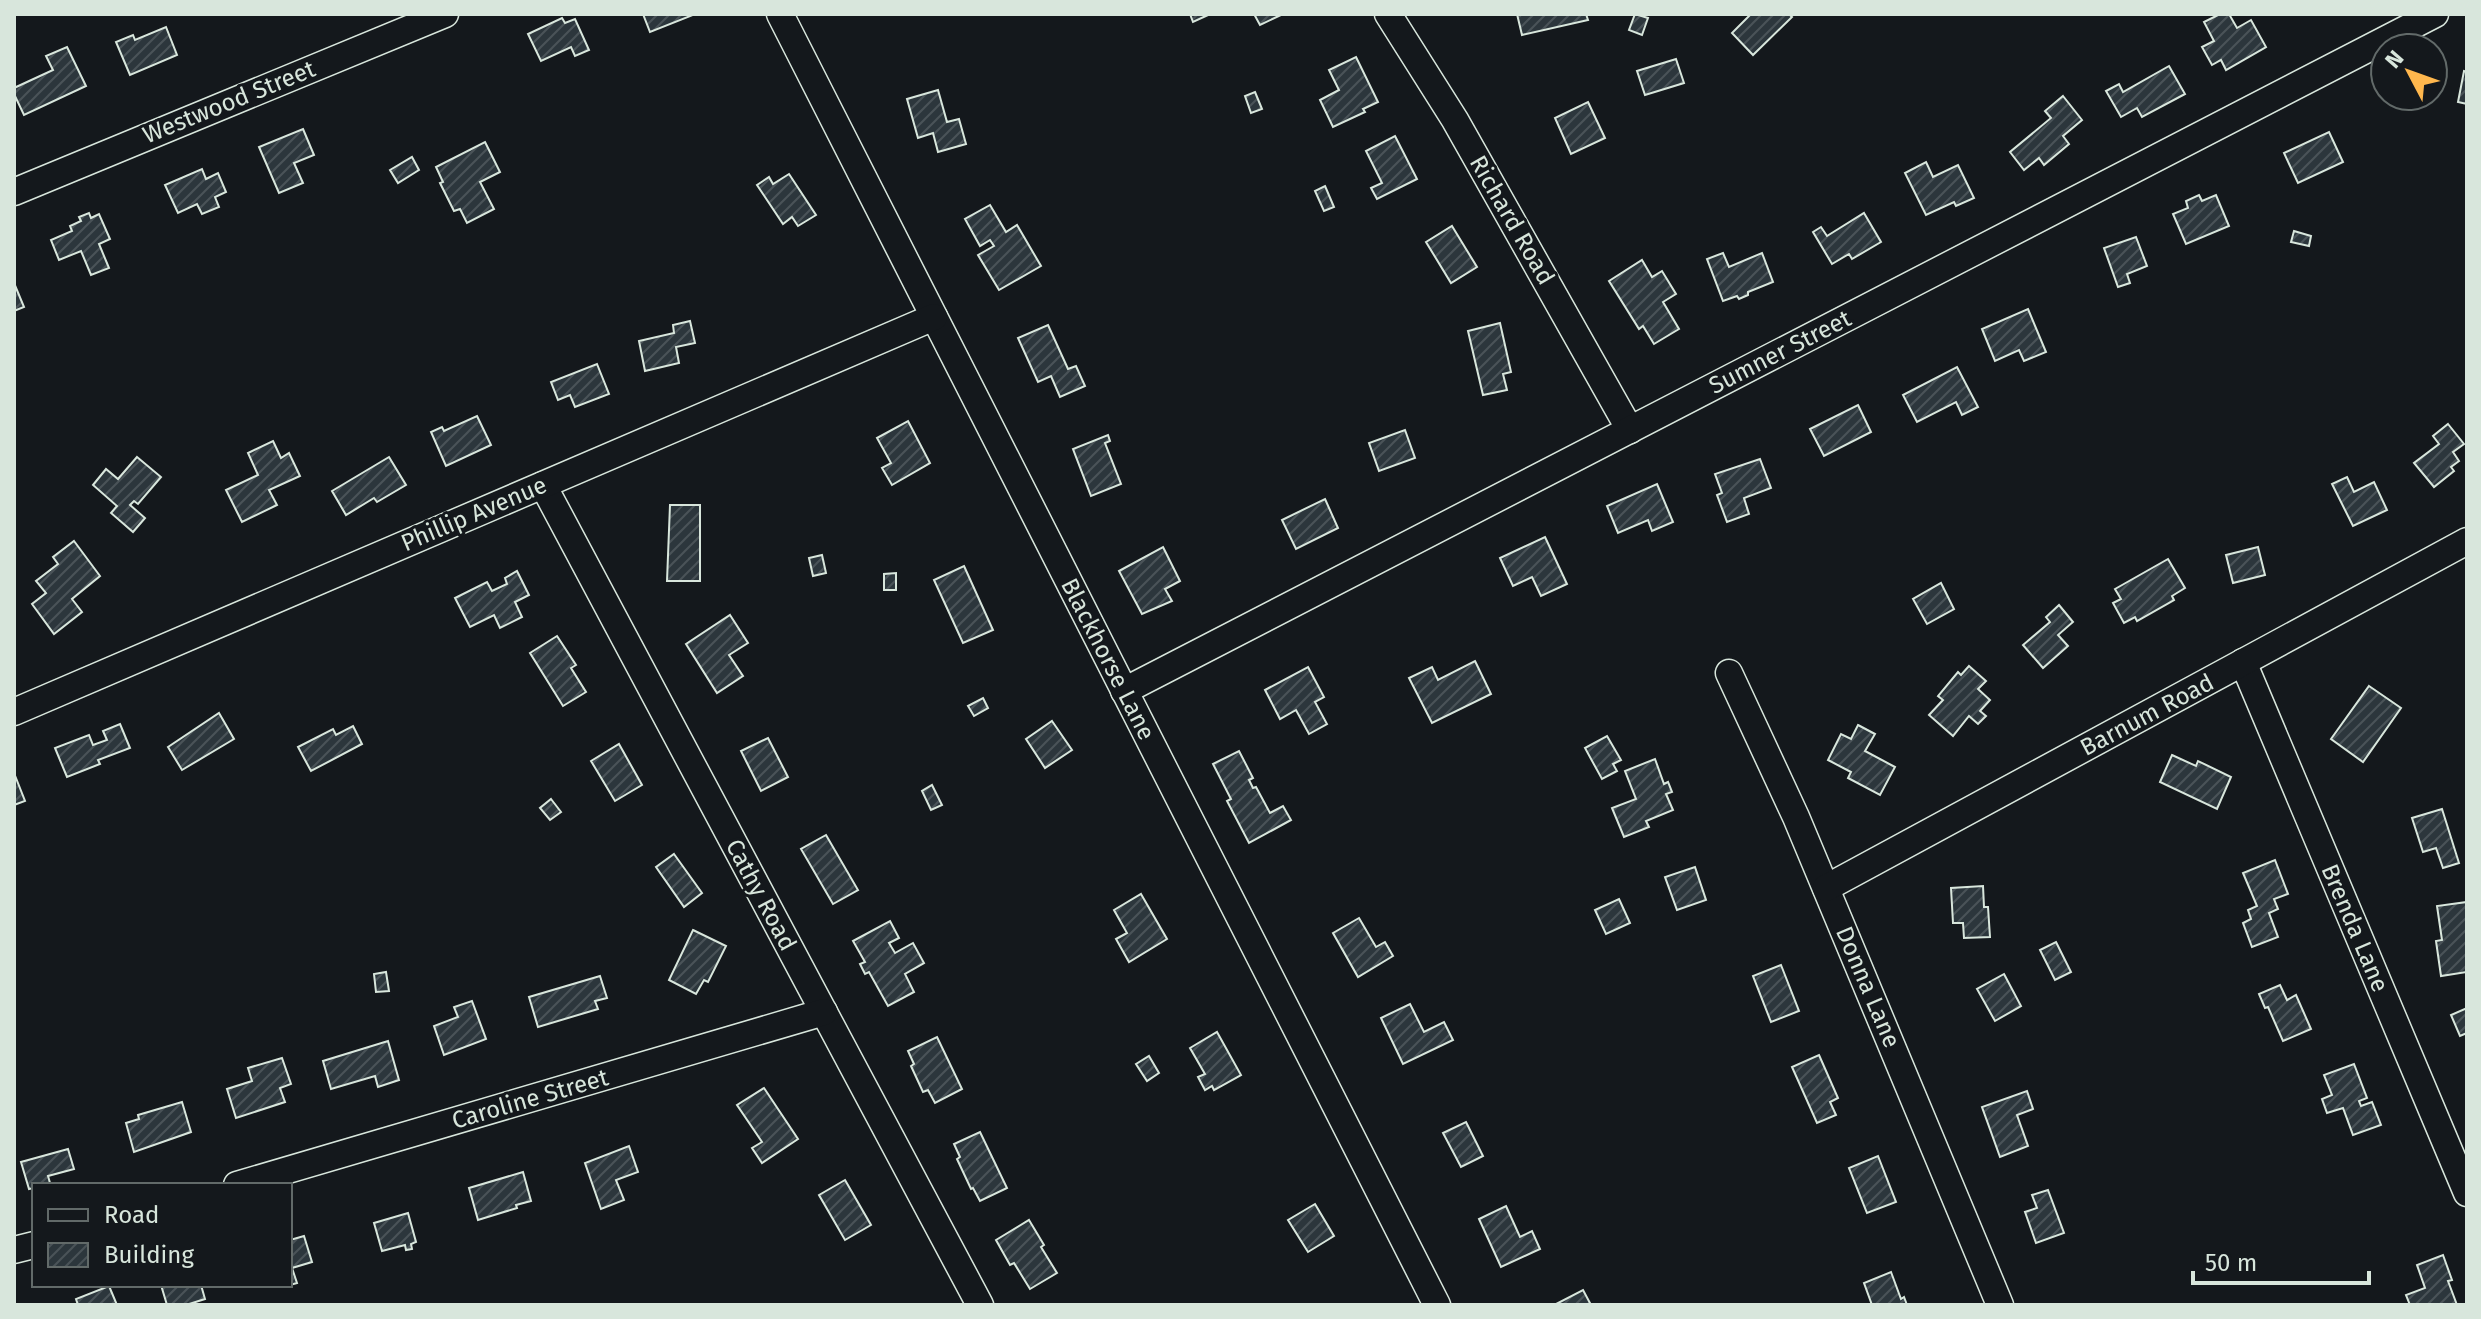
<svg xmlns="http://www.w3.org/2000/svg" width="2481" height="1319" viewBox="0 0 2481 1319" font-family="'Fira Sans',sans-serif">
	<defs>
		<pattern id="building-hatch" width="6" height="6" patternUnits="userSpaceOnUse" patternTransform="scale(2)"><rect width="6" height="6" fill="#2c363c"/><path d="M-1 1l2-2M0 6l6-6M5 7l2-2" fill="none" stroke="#4a5358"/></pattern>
	</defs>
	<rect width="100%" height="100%" fill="#14181c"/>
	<g fill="url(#building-hatch)" stroke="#d8e6dc" stroke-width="2">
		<polygon points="643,14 692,14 693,15 650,32"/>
		<polygon points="1190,14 1208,14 1208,15 1193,22"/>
		<polygon points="1254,14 1283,14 1260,25"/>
		<polygon points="1517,14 1586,14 1588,20 1522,35"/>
		<polygon points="1635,14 1648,18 1642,35 1629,30"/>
		<polygon points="1751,14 1789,14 1792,17 1753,55 1732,33"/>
		<polygon points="2220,14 2229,14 2237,28 2251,20 2266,47 2226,70 2221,60 2212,65 2202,47 2214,41 2204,22"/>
		<polygon points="562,18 565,23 575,19 589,50 575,56 571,47 541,61 528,34"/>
		<polygon points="166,27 177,55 130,75 116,42 133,35 135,40"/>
		<polygon points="67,47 86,86 24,115 14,94 14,88 53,70 46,56"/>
		<polygon points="1356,57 1378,102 1363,109 1365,112 1333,127 1320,100 1339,90 1329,70"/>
		<polygon points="1676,59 1684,83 1645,95 1637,71"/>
		<polygon points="2169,66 2185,94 2142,117 2137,108 2121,117 2106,91 2119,84 2123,92"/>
		<polygon points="2464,71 2467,72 2467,104 2458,102"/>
		<polygon points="938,90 947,122 959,119 966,144 938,152 933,133 918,138 907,99"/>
		<polygon points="1255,92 1262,109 1251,113 1245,96"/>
		<polygon points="2063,96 2082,120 2063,136 2069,144 2044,165 2039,158 2024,170 2010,152 2051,118 2045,111"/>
		<polygon points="1588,102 1605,138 1571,154 1555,118"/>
		<polygon points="303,129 314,155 294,163 303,183 279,193 259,147"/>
		<polygon points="2329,132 2343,162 2298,183 2284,153"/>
		<polygon points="1395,136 1417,179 1377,199 1371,188 1382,183 1366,151"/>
		<polygon points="485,142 500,172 480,182 494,209 467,223 460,209 454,211 440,183 443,182 436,167"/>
		<polygon points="412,157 419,170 398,183 390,170"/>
		<polygon points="1926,162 1933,177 1958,165 1974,198 1956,206 1954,202 1926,215 1905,173"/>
		<polygon points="202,169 206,179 218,173 226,192 215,197 219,207 202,214 197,204 178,213 165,185"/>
		<polygon points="789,174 816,215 798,226 792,217 783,224 757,185 769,177 773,184"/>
		<polygon points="1325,186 1334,207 1324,211 1315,191"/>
		<polygon points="2199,195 2202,201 2216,195 2229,226 2186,244 2173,214 2188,208 2186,201"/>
		<polygon points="990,205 1006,232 1017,225 1041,266 999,290 978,255 994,246 990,240 980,246 965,219"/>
		<polygon points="89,213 91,218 99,214 110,239 99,244 109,268 91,275 81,251 59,260 51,240 72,231 70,226 81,221 79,217"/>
		<polygon points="1864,213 1881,242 1852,259 1849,254 1832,264 1813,232 1821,227 1827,236"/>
		<polygon points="1452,226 1477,267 1451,283 1426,242"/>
		<polygon points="2294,231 2311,236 2309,246 2291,242"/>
		<polygon points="2136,237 2147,266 2127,274 2130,283 2118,287 2104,248"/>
		<polygon points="1723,253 1729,267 1762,253 1773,282 1748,292 1748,295 1739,299 1737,296 1723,301 1707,259"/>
		<polygon points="1642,260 1652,277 1662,271 1676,294 1663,302 1679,329 1654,344 1643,326 1639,329 1609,281"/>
		<polygon points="14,283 24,307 14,311"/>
		<polygon points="2028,309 2046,352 2024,361 2019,350 1995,361 1982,329"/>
		<polygon points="690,321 695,343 676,347 679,363 645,371 639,341 674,333 673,325"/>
		<polygon points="1500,323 1511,372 1503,374 1507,390 1483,395 1468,331"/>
		<polygon points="1048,325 1068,369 1076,366 1085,386 1060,397 1051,376 1038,382 1018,338"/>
		<polygon points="597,364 609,394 575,407 570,395 558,400 551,382"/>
		<polygon points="1957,367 1978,407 1962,415 1956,402 1917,422 1903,395"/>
		<polygon points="1858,405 1871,432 1824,456 1810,429"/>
		<polygon points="477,416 491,445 446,466 431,432 442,427 444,431"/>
		<polygon points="908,421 930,463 892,485 882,468 891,463 877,438"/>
		<polygon points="2448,424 2464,444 2453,452 2459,461 2451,467 2454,471 2434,487 2414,463 2439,444 2433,436"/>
		<polygon points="1405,430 1415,458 1379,471 1369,443"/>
		<polygon points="1108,435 1110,441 1105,443 1121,484 1091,496 1073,449"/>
		<polygon points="273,441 281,458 289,453 300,476 269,490 277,505 242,522 226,490 258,475 248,453"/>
		<polygon points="137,457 161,477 138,504 134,501 130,505 145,518 133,532 111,513 117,506 93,485 106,469 118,479"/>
		<polygon points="389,457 406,485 377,502 374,498 346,515 332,491"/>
		<polygon points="1760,459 1771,488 1744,498 1749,514 1727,522 1717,495 1722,493 1715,474"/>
		<polygon points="2347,477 2354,492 2374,482 2387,510 2353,526 2332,484"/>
		<polygon points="1657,484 1673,522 1652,531 1648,520 1618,533 1607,506"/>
		<polygon points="1325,499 1338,528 1296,549 1282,520"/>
		<polygon points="670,505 700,505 700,581 667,581"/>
		<polygon points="1545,537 1567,584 1541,596 1532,577 1513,586 1500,558"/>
		<polygon points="74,541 100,576 72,599 82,612 54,634 32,604 46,593 36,581 58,564 53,557"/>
		<polygon points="1163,547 1180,581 1165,589 1172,601 1142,614 1119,571"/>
		<polygon points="2258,547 2265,575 2233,583 2226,555"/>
		<polygon points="822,555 826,573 813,576 809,558"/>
		<polygon points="2168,559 2185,588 2172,596 2174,600 2137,621 2135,617 2124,623 2113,603 2121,599 2115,589"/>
		<polygon points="964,566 993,630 963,643 934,580"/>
		<polygon points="517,571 529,595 515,602 522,617 500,628 494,615 470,627 455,598 487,582 492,591 507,584 505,578"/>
		<polygon points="896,573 896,590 884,590 884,574"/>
		<polygon points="1941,583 1954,609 1927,624 1913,599"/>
		<polygon points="2059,605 2073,622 2058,635 2068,646 2043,668 2023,645 2050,622 2046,617"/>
		<polygon points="730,615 748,643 729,655 743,676 717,693 686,644"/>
		<polygon points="557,636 576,665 571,668 586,692 563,706 530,653"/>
		<polygon points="1475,661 1491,694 1432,723 1409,678 1432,667 1438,680"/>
		<polygon points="1969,666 1986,681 1978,689 1990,700 1980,711 1986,716 1978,724 1969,716 1953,736 1929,715 1943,700 1938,696 1958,672 1961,675"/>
		<polygon points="1308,667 1324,697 1315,702 1327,724 1309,734 1296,710 1280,719 1265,690"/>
		<polygon points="2369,686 2401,708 2363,762 2331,739"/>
		<polygon points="983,698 988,708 974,716 968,706"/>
		<polygon points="219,713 234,739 182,770 168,747"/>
		<polygon points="1052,721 1072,750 1045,768 1026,739"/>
		<polygon points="120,724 130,748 98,760 100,764 67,777 55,748 89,735 93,745 107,740 103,731"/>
		<polygon points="1858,725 1875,734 1865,751 1895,767 1880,795 1848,778 1851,772 1828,760 1841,734 1851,739"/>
		<polygon points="353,726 362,744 311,771 298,747 333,729 336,735"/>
		<polygon points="1607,736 1621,760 1613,764 1617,771 1602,779 1585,748"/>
		<polygon points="768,738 788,777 761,791 741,751"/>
		<polygon points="619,744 642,785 615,801 591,761"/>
		<polygon points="1239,751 1253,778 1249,780 1253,788 1256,787 1270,813 1283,806 1291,820 1249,843 1227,801 1231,799 1213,764"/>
		<polygon points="2172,755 2196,766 2198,761 2231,777 2217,809 2160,782"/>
		<polygon points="1655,759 1664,784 1668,782 1672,792 1666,794 1673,810 1646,821 1649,827 1624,837 1612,808 1636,799 1625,771"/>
		<polygon points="14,773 25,801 14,805"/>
		<polygon points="932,785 942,805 931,810 922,791"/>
		<polygon points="551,799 561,812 550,820 540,808"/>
		<polygon points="2442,809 2459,863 2443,868 2436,848 2423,852 2412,818"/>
		<polygon points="826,835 858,890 833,904 801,849"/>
		<polygon points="674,854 702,893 684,907 656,867"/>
		<polygon points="2275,860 2288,894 2274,899 2278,909 2269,913 2278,937 2252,947 2243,923 2251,919 2248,910 2257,906 2243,873"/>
		<polygon points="1695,867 1706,900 1677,910 1665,877"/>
		<polygon points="1983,886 1984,907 1988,907 1990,937 1964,938 1963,923 1953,923 1951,888"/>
		<polygon points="1141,894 1167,939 1129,962 1116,939 1127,933 1114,910"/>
		<polygon points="1619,899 1630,923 1606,934 1595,910"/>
		<polygon points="2467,902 2467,972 2441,976 2436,941 2442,940 2437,906"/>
		<polygon points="1359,918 1376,947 1385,942 1393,956 1358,977 1333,933"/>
		<polygon points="890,921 899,938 889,943 895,953 913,943 924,963 905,974 914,992 888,1006 869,972 865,974 860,964 865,962 853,941"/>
		<polygon points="693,930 726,946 708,982 704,980 696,994 669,980"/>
		<polygon points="2056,942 2071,972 2055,980 2040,950"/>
		<polygon points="1781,965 1799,1011 1771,1022 1753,976"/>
		<polygon points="386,972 389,991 376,992 374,974"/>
		<polygon points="2004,974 2021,1006 1995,1021 1977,989"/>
		<polygon points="600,976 607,998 595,1001 598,1009 538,1027 529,997"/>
		<polygon points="2280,985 2287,1000 2296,995 2311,1029 2283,1041 2268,1007 2265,1008 2259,994"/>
		<polygon points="472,1001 486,1039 444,1055 434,1026 458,1017 454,1007"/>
		<polygon points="1410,1004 1424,1032 1444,1022 1453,1040 1403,1064 1381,1018"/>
		<polygon points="2467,1008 2467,1033 2460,1036 2451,1015"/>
		<polygon points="1217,1032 1241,1075 1214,1090 1212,1086 1205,1090 1198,1077 1205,1074 1190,1048"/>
		<polygon points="937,1037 962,1089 935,1103 928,1090 923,1092 911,1066 914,1064 908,1051"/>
		<polygon points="388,1041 399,1080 378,1087 375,1076 331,1089 323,1061"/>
		<polygon points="1819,1055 1838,1098 1830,1102 1836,1115 1817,1123 1792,1067"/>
		<polygon points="1149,1056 1159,1073 1147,1081 1136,1064"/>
		<polygon points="282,1058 291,1084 280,1088 285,1102 236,1118 227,1089 252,1081 248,1068"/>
		<polygon points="2354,1064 2367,1098 2359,1101 2361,1106 2372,1102 2381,1125 2353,1135 2343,1108 2327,1113 2322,1099 2332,1095 2324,1075"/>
		<polygon points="764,1088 798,1139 762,1163 752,1148 762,1142 737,1105"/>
		<polygon points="2027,1091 2033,1109 2017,1115 2028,1146 2000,1157 1982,1107"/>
		<polygon points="182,1102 191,1132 134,1152 126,1123 139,1119 138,1115"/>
		<polygon points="1466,1122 1483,1156 1461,1167 1443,1133"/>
		<polygon points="980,1132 1007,1188 980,1201 973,1188 971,1189 957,1159 960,1157 954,1144"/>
		<polygon points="629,1146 638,1172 616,1180 624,1200 601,1209 585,1163"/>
		<polygon points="68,1149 74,1169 48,1176 50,1183 34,1185 34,1188 29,1189 21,1162"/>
		<polygon points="1878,1156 1896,1202 1867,1213 1849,1168"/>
		<polygon points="523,1172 531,1201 516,1205 517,1208 478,1220 469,1188"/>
		<polygon points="845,1180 871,1225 845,1240 819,1195"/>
		<polygon points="2048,1190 2064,1233 2036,1243 2025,1212 2037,1208 2032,1195"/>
		<polygon points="1315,1204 1334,1236 1308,1252 1288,1220"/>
		<polygon points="1506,1206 1520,1237 1532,1231 1540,1249 1501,1267 1479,1219"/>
		<polygon points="408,1213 416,1242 411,1244 412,1249 406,1250 405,1245 382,1251 374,1223"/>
		<polygon points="1029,1220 1044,1245 1041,1247 1057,1273 1030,1289 1014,1263 1010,1265 996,1240"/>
		<polygon points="304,1236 312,1262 292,1268 297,1283 290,1285 290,1240"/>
		<polygon points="2443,1255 2452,1280 2448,1281 2457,1305 2410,1305 2406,1295 2425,1288 2417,1265"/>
		<polygon points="1891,1272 1901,1299 1904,1297 1907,1305 1872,1305 1864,1283"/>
		<polygon points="161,1285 201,1285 205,1299 186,1305 167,1305"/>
		<polygon points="109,1286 117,1305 78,1305 76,1299"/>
		<polygon points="1583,1290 1591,1305 1557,1305 1556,1304"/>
	</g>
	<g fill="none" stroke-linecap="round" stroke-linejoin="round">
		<g stroke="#d8e6dc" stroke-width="29">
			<g id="minor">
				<polyline points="780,14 1437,1305"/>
				<polyline points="1388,14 1455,120 1630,430"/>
				<polyline points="14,192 445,14"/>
				<polyline points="543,485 980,1305"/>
				<polyline points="2243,662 2467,1193"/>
				<polyline points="1729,673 1796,817 2000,1305"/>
				<polyline points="1124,691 2435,14"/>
				<polyline points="14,712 934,317"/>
				<polyline points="1826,888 2467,541"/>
				<polyline points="237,1185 824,1012"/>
				<polyline points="14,1250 34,1245"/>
			</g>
		</g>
		<use href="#minor" stroke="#14181c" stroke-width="26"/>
	</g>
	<g text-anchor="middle" stroke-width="6" stroke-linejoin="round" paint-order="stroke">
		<g font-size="24" fill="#d8e6dc" stroke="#14181c">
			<text transform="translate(229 102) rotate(-22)" y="8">Westwood Street</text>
			<text transform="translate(1512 220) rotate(60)" y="8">Richard Road</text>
			<text transform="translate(1780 352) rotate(-27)" y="8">Sumner Street</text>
			<text transform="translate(474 514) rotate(-23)" y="8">Phillip Avenue</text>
			<text transform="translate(1108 659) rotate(63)" y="8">Blackhorse Lane</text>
			<text transform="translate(2147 715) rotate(-28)" y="8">Barnum Road</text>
			<text transform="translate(761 895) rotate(62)" y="8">Cathy Road</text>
			<text transform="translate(2355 928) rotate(67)" y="8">Brenda Lane</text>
			<text transform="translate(1868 987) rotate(67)" y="8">Donna Lane</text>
			<text transform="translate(530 1099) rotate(-16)" y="8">Caroline Street</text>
		</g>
	</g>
	<rect width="2481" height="1319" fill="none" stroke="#d8e6dc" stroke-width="32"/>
	<rect x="32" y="1183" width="260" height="104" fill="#14181c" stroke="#626a69" stroke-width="2"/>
	<rect x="48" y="1209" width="40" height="12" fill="#14181c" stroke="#626a69" stroke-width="2"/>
	<text x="104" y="1223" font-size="24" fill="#d8e6dc">Road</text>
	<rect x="48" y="1243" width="40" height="24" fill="url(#building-hatch)" stroke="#626a69" stroke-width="2"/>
	<text x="104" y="1263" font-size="24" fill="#d8e6dc">Building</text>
	<g transform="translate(2409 72) rotate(311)"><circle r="38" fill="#14181c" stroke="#626a69" stroke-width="2"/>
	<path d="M0-6L14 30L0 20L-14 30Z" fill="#ffb74d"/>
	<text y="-12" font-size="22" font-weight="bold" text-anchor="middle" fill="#d8e6dc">N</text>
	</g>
	<path d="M2193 1271v12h176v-12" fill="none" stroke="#d8e6dc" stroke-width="4"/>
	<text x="2205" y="1271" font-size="24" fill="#d8e6dc" stroke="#14181c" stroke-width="6" paint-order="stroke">50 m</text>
</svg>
